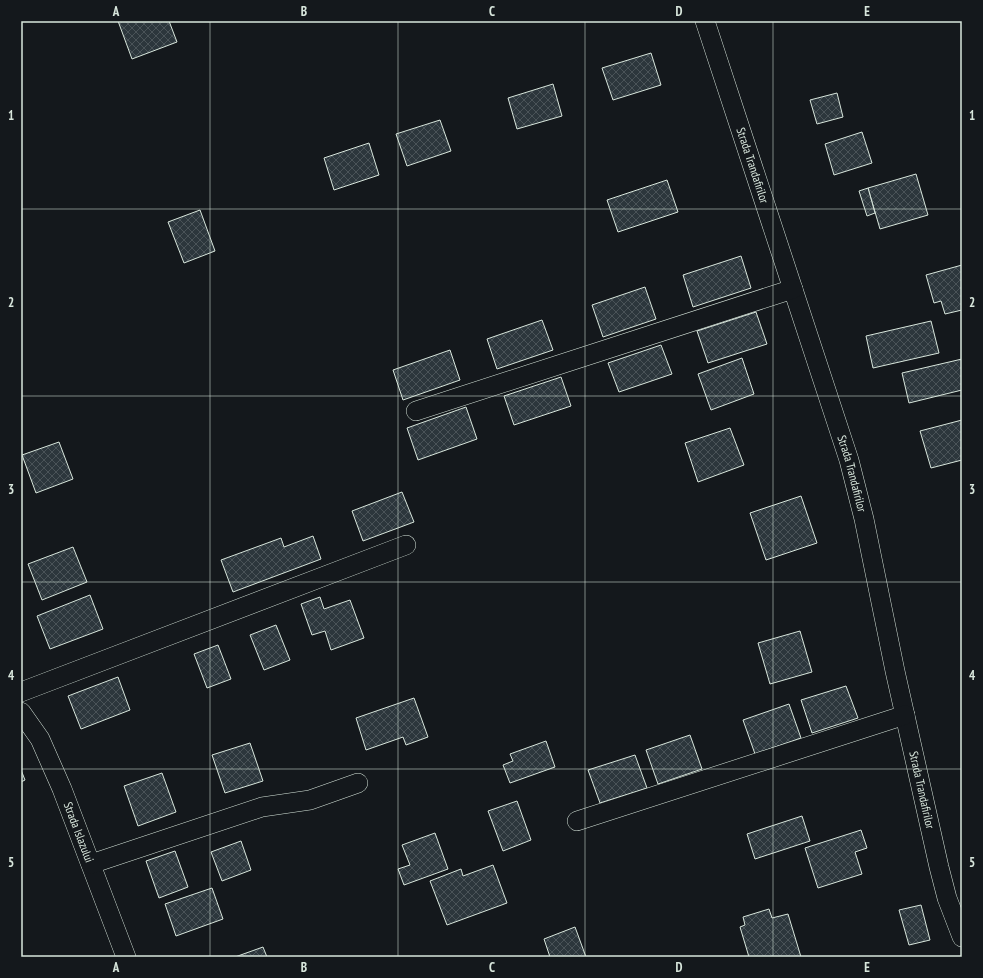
<svg xmlns="http://www.w3.org/2000/svg" width="983" height="978" viewBox="0 0 983 978" font-family="'PT Sans Narrow',sans-serif">
	<defs>
		<pattern id="building-cross-hatch" width="8" height="8" patternUnits="userSpaceOnUse"><rect width="8" height="8" fill="#2c363c"/><path d="M0 0l8 8M0 8l8-8" fill="none" stroke="#4a5358"/></pattern>
	</defs>
	<rect width="100%" height="100%" fill="#14181c"/>
	<g fill="url(#building-cross-hatch)" stroke="#d8e6dc">
		<polygon points="118,21 169,21 177,42 132,59"/>
		<polygon points="651,53 661,85 613,100 602,68"/>
		<polygon points="553,84 562,116 517,129 508,98"/>
		<polygon points="837,93 843,117 817,124 810,100"/>
		<polygon points="440,120 451,151 407,166 396,134"/>
		<polygon points="862,132 872,163 834,175 825,144"/>
		<polygon points="369,143 379,175 334,190 324,158"/>
		<polygon points="916,174 928,215 880,229 868,188"/>
		<polygon points="667,180 678,212 618,232 607,200"/>
		<polygon points="868,188 875,213 867,216 859,191"/>
		<polygon points="200,210 215,251 184,263 168,222"/>
		<polygon points="741,256 751,288 693,307 683,275"/>
		<polygon points="962,265 962,310 945,314 941,301 934,303 926,275"/>
		<polygon points="645,287 656,319 603,337 592,305"/>
		<polygon points="756,312 767,344 708,363 697,331"/>
		<polygon points="542,320 553,350 497,369 487,339"/>
		<polygon points="931,321 939,353 873,368 866,336"/>
		<polygon points="661,345 672,374 619,392 608,363"/>
		<polygon points="450,350 460,380 403,400 393,370"/>
		<polygon points="742,358 754,394 711,410 698,374"/>
		<polygon points="962,359 962,390 909,403 902,373"/>
		<polygon points="561,377 571,406 514,425 504,396"/>
		<polygon points="466,407 477,439 418,460 407,428"/>
		<polygon points="962,420 962,460 931,468 920,431"/>
		<polygon points="730,428 744,465 698,482 685,443"/>
		<polygon points="59,442 73,479 36,493 22,455"/>
		<polygon points="402,492 414,522 363,541 352,511"/>
		<polygon points="801,496 817,543 766,560 750,513"/>
		<polygon points="313,536 321,559 233,592 221,560 281,538 284,547"/>
		<polygon points="73,547 87,582 42,600 28,564"/>
		<polygon points="90,595 103,629 50,649 37,616"/>
		<polygon points="320,597 324,609 350,600 364,638 331,650 325,631 312,635 301,604"/>
		<polygon points="276,625 290,660 264,670 250,635"/>
		<polygon points="800,631 812,672 770,684 758,643"/>
		<polygon points="218,645 231,679 207,688 194,654"/>
		<polygon points="118,677 130,710 81,729 68,696"/>
		<polygon points="846,686 858,718 812,733 801,700"/>
		<polygon points="414,698 428,737 406,745 403,737 366,750 356,718"/>
		<polygon points="789,704 801,738 755,754 743,720"/>
		<polygon points="690,735 702,769 658,784 646,750"/>
		<polygon points="546,741 555,767 510,783 503,765 513,761 510,754"/>
		<polygon points="250,743 263,781 225,793 212,755"/>
		<polygon points="635,755 647,788 600,803 588,770"/>
		<polygon points="21,770 25,780 21,782"/>
		<polygon points="162,773 176,812 138,826 124,786"/>
		<polygon points="517,801 531,840 503,851 488,811"/>
		<polygon points="802,816 810,841 755,859 747,834"/>
		<polygon points="861,830 867,848 855,852 862,874 818,888 805,848"/>
		<polygon points="435,833 448,869 404,885 398,869 410,865 402,845"/>
		<polygon points="241,841 251,870 222,881 211,852"/>
		<polygon points="175,851 188,887 159,898 146,861"/>
		<polygon points="493,865 507,903 447,925 430,881 461,869 463,876"/>
		<polygon points="212,888 223,919 176,936 165,904"/>
		<polygon points="921,905 930,940 909,945 899,910"/>
		<polygon points="769,909 772,918 788,914 801,957 749,957 740,927 745,925 743,917"/>
		<polygon points="575,927 586,957 550,957 544,939"/>
		<polygon points="263,947 267,957 235,957"/>
	</g>
	<g fill="none" stroke-linecap="round" stroke-linejoin="round">
		<g stroke="#d8e6dc" stroke-width="20">
			<g id="street">
				<path id="s1" d="M705,21L849,460L864,519L895,671L939,867L947,898L962,937"/>
				<polyline points="416,411 793,289"/>
				<polyline points="21,692 406,545"/>
				<path id="s2" d="M21,712L40,739L62,789L126,957"/>
				<polyline points="577,821 905,715"/>
				<polyline points="91,864 262,807 310,800 358,783"/>
			</g>
		</g>
		<use href="#street" stroke="#14181c" stroke-width="19"/>
	</g>
	<path fill="none" stroke="#d8e6dc" stroke-width="1" stroke-opacity="0.55" d="M210,21V957M398,21V957M585,21V957M773,21V957M21,209H962M21,396H962M21,582H962M21,769H962"/>
	<g text-anchor="middle" stroke-width="3" stroke-linejoin="round" paint-order="stroke">
		<g font-size="12" fill="#d8e6dc" stroke="#14181c">
			<text dy="4" stroke="none"><textPath href="#s1" startOffset="152">Strada Trandafirilor</textPath></text>
			<text dy="4" stroke="none"><textPath href="#s1" startOffset="476">Strada Trandafirilor</textPath></text>
			<text dy="4" stroke="none"><textPath href="#s1" startOffset="800">Strada Trandafirilor</textPath></text>
			<text dy="4" stroke="none"><textPath href="#s2" startOffset="134">Strada Islazului</textPath></text>
		</g>
	</g>
	<rect width="983" height="978" fill="none" stroke="#14181c" stroke-width="44"/>
	<rect x="22" y="22" width="939" height="934" fill="none" stroke="#d8e6dc" stroke-width="1.5"/>
	<g font-size="13" text-anchor="middle" font-weight="bold" fill="#d8e6dc">
		<text x="116" y="16">A</text>
		<text x="304" y="16">B</text>
		<text x="492" y="16">C</text>
		<text x="679" y="16">D</text>
		<text x="867" y="16">E</text>
		<text x="11" y="120">1</text>
		<text x="972" y="120">1</text>
		<text x="11" y="307">2</text>
		<text x="972" y="307">2</text>
		<text x="11" y="494">3</text>
		<text x="972" y="494">3</text>
		<text x="11" y="680">4</text>
		<text x="972" y="680">4</text>
		<text x="11" y="867">5</text>
		<text x="972" y="867">5</text>
		<text x="116" y="972">A</text>
		<text x="304" y="972">B</text>
		<text x="492" y="972">C</text>
		<text x="679" y="972">D</text>
		<text x="867" y="972">E</text>
	</g>
</svg>
